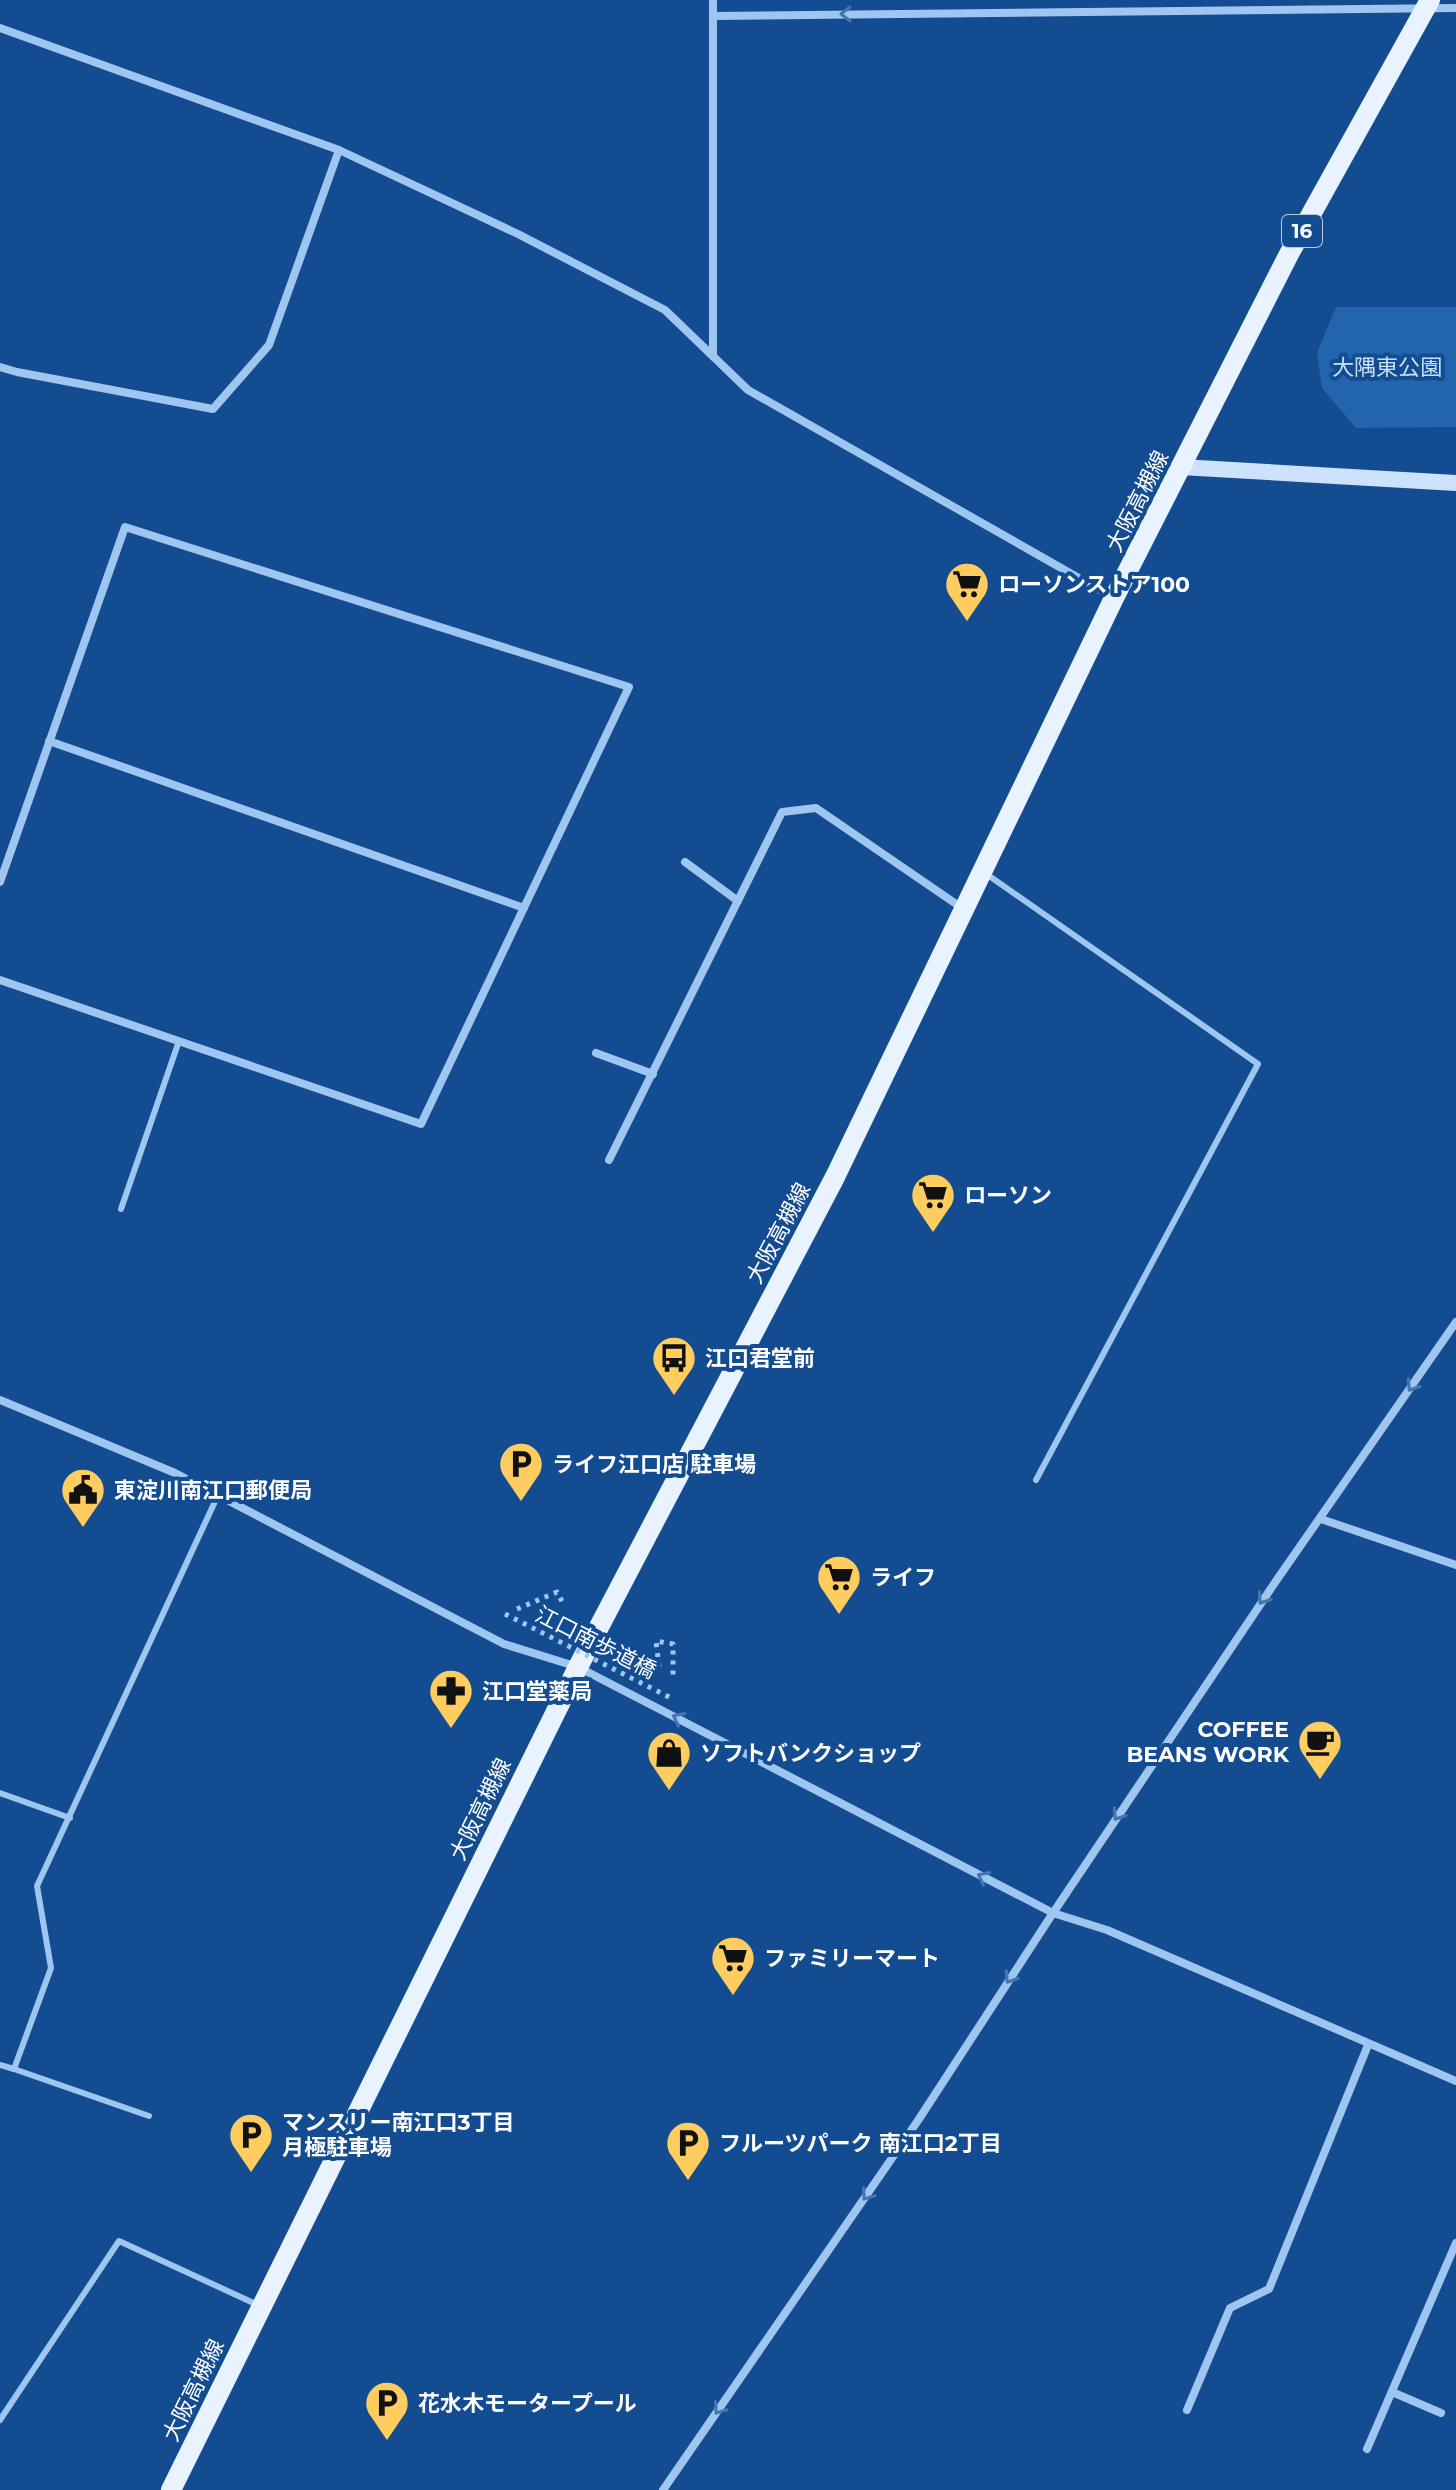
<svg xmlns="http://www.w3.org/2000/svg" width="1456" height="2490" viewBox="0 0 1456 2490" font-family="Montserrat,'Noto Sans JP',sans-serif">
	<rect width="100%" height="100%" fill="#134c90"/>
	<polygon fill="#2264ad" points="1336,307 1456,307 1456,427 1356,428 1322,388 1317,353"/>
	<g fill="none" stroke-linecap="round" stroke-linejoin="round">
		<g stroke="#9fc6f1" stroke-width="5" stroke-dasharray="4 6" stroke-linecap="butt">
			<polyline points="517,1609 557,1592 564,1605"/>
			<polyline points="659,1667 656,1641 673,1644 673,1678"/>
		</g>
		<g stroke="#9fc6f1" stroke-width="6">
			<polyline points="985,873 1258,1064 1036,1480"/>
			<polyline points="121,1209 179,1041"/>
			<polyline points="0,1793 70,1818"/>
			<polyline points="0,2065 14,2069 51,1968 37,1886 218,1495"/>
			<polyline points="14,2069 149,2116"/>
			<polyline points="0,2420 119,2241 258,2305"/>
		</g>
		<g stroke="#9fc6f1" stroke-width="8">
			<polyline points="713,16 1456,8"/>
			<polyline points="0,28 339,150 518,234 665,310 748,390 1114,598"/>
			<polyline points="713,354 713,0"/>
			<polyline points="0,367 17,372 213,409 269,345 339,150"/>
			<polyline points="49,741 524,908"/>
			<polyline points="685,862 738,901"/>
			<polyline points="0,882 125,527 629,687 421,1124 0,980"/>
			<polyline points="596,1053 653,1074"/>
			<polyline points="609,1160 782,812 816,808 962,908"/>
			<polyline points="0,1400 175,1473 504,1644 578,1667 1053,1913 1107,1930 1456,2081"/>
			<polyline points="1321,1519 1456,1565"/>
			<polyline points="1392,2392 1441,2413"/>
			<polyline points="1187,2410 1230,2308 1269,2289 1368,2045"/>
			<polyline points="1367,2449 1456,2243"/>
			<polyline points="663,2490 919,2119 1053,1913 1276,1581 1456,1322"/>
		</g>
		<polyline stroke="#cde2fc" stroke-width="16" points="1181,467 1456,483"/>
		<polyline stroke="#e9f2ff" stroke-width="20" points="171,2490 578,1667 835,1177 1114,598 1289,254 1430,0"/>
		<polyline stroke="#9fc6f1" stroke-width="5" stroke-dasharray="4 6" stroke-linecap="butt" points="505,1614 673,1699"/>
	</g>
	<defs><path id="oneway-chevron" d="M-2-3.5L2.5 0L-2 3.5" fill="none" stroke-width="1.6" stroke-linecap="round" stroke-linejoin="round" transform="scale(2)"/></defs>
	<g stroke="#4477b2">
		<use href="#oneway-chevron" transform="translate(846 14) rotate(179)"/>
		<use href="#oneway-chevron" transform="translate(1412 1386) rotate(124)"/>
		<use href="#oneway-chevron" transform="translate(1263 1599) rotate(124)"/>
		<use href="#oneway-chevron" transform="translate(678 1718) rotate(-153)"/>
		<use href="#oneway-chevron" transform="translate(1118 1815) rotate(124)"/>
		<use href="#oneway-chevron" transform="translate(983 1877) rotate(-153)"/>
		<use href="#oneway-chevron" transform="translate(1010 1978) rotate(123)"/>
		<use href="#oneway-chevron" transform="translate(867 2195) rotate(125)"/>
		<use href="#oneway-chevron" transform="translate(719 2409) rotate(125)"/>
	</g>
	<defs>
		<g id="supermarket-pin" transform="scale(2.3)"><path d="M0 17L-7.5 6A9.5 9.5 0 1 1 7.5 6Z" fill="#ffcd5f" stroke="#134c90"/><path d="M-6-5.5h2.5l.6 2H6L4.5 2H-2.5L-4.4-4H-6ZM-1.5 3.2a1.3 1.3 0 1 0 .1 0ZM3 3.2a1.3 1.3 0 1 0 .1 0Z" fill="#111"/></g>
		<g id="bus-pin" transform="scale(2.3)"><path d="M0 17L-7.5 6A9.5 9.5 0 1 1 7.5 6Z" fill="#ffcd5f" stroke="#134c90"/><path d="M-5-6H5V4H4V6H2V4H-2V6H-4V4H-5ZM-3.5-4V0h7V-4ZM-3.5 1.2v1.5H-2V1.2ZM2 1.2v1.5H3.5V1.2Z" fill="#111"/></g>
		<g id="parking-pin" transform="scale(2.3)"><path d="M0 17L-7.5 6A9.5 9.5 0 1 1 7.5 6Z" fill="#ffcd5f" stroke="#134c90"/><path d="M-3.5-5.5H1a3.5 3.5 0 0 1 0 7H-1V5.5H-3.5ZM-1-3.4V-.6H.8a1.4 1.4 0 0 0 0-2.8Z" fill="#111"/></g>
		<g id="civic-pin" transform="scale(2.3)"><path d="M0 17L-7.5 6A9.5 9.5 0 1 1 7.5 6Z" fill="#ffcd5f" stroke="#134c90"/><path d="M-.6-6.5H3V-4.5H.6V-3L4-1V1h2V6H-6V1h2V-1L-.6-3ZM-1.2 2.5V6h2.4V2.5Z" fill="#111"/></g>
		<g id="pharmacy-pin" transform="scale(2.3)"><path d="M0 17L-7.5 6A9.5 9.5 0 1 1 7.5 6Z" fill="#ffcd5f" stroke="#134c90"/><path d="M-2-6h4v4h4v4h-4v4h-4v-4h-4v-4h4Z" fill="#111"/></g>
		<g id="cafe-pin" transform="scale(2.3)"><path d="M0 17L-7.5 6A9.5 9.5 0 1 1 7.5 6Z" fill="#ffcd5f" stroke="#134c90"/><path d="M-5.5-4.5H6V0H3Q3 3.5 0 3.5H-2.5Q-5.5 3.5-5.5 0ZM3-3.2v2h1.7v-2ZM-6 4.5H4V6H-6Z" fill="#111"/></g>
		<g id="shop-pin" transform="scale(2.3)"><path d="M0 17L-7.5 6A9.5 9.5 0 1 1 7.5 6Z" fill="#ffcd5f" stroke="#134c90"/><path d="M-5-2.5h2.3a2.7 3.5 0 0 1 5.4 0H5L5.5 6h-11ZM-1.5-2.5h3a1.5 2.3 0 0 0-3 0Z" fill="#111"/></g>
	</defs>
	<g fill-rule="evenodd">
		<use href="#supermarket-pin" x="967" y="584"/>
		<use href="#supermarket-pin" x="933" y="1195"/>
		<use href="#bus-pin" x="674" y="1358"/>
		<use href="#parking-pin" x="521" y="1464"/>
		<use href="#civic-pin" x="83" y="1490"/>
		<use href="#supermarket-pin" x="839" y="1577"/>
		<use href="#pharmacy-pin" x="451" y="1691"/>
		<use href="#cafe-pin" x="1320" y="1742"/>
		<use href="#shop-pin" x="669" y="1753"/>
		<use href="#supermarket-pin" x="733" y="1958"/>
		<use href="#parking-pin" x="251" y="2135"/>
		<use href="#parking-pin" x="688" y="2143"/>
		<use href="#parking-pin" x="387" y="2403"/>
	</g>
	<g text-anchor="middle" stroke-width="8" stroke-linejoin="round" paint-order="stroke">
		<rect fill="#134c90" stroke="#b8c9de" stroke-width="2" x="1282" y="215" width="40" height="32" rx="6"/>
		<g font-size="20" font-weight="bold" fill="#fff">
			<text x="1302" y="238">16</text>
		</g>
		<g font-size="22" fill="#c6e0fc" stroke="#134c90">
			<text x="1387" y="375">大隅東公園</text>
		</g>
		<g font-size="22" fill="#fff" stroke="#134c90">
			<text transform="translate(1137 501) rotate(-63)" y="8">大阪高槻線</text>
			<text transform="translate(778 1233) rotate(-62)" y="8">大阪高槻線</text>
			<text transform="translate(596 1642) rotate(27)" y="8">江口南歩道橋</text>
			<text transform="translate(480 1809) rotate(-64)" y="8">大阪高槻線</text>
			<text transform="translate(193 2390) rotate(-64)" y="8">大阪高槻線</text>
		</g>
		<g font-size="22" font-weight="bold" fill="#fff" stroke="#134c90" text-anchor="start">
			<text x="998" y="592">ローソンストア100</text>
			<text x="964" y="1203">ローソン</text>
			<text x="705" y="1366">江口君堂前</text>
			<text x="552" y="1472">ライフ江口店 駐車場</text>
			<text x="114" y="1498">東淀川南江口郵便局</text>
			<text x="870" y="1585">ライフ</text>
			<text x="482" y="1699">江口堂薬局</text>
			<text x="1289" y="1737" text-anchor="end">COFFEE<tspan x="1289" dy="25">BEANS WORK</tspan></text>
			<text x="700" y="1761">ソフトバンクショップ</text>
			<text x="764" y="1966">ファミリーマート</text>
			<text x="282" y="2130">マンスリー南江口3丁目<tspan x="282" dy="25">月極駐車場</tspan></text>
			<text x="719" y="2151">フルーツパーク 南江口2丁目</text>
			<text x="418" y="2411">花水木モータープール</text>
		</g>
	</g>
</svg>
